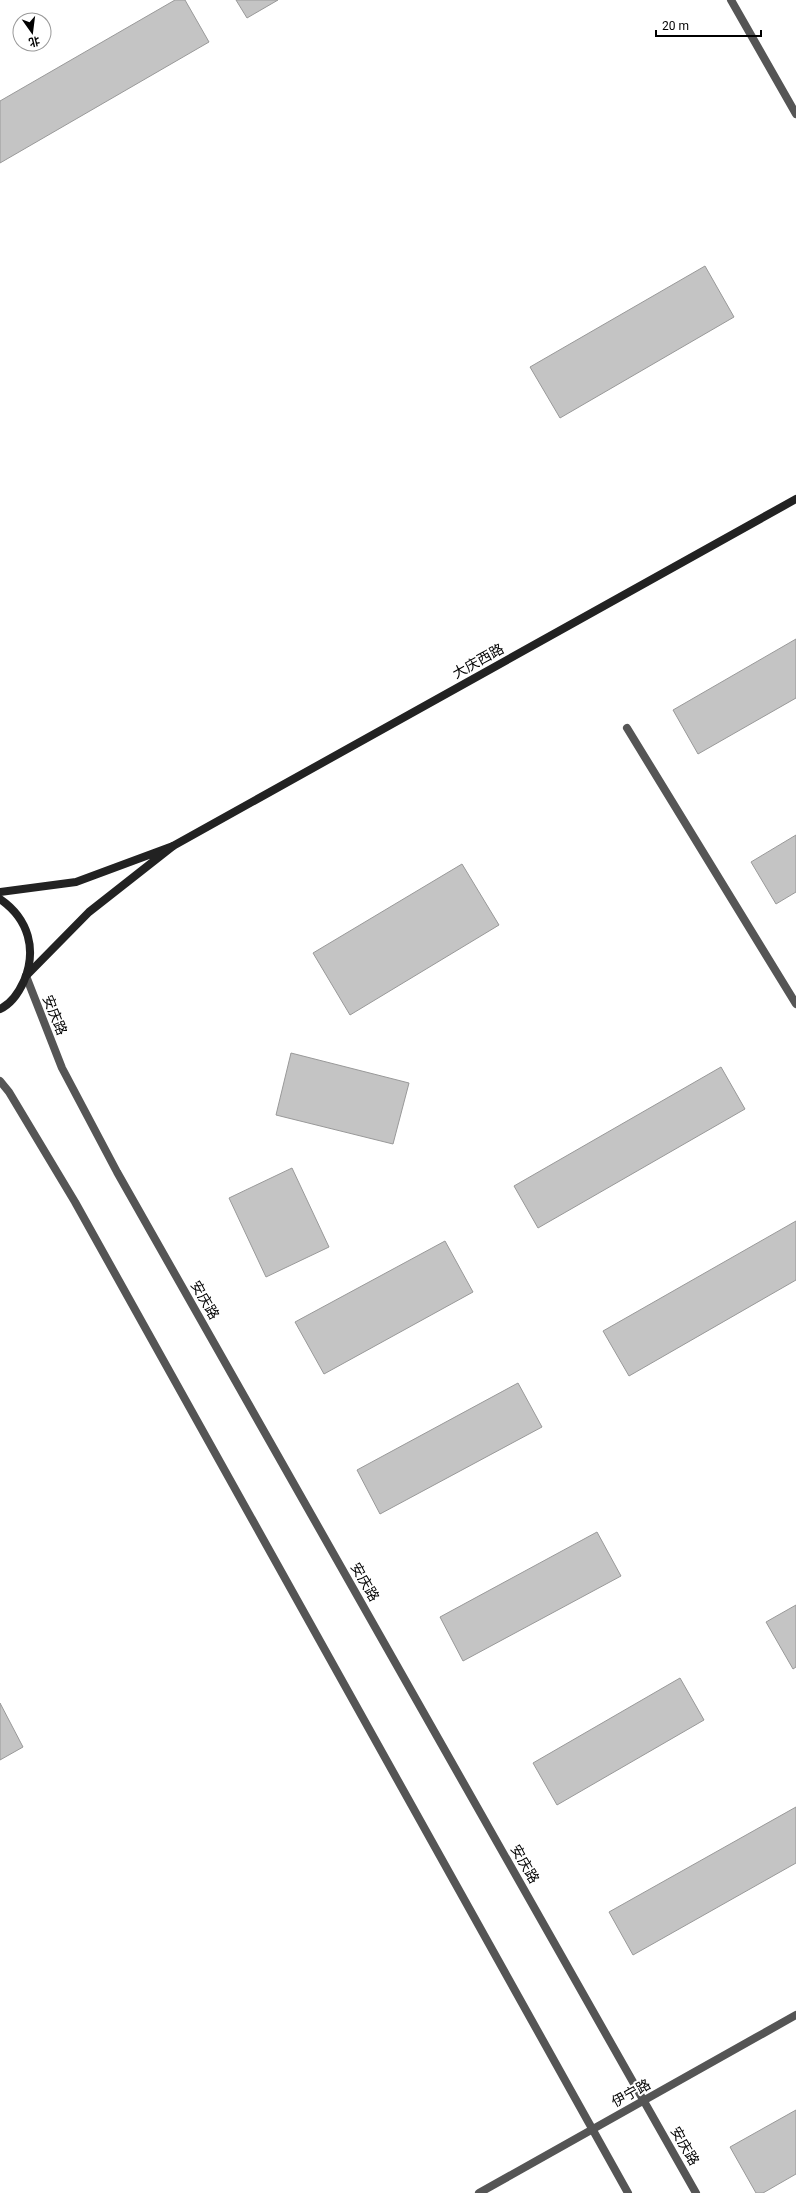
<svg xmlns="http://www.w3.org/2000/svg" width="796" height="2193" viewBox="0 0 796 2193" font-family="Roboto,'Noto Sans SC',sans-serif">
	<rect width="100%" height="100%" fill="#fff"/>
	<g fill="#c4c4c4" stroke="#999">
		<polygon points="175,0 185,0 209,42 0,163 0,101"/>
		<polygon points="236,0 278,0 247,18"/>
		<polygon points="705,266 734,317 560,418 530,367"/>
		<polygon points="796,639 796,698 698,754 673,710"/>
		<polygon points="796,835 796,892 776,904 751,862"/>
		<polygon points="462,864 499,925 350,1015 313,953"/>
		<polygon points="291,1053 409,1083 393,1144 276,1115"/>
		<polygon points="721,1067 745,1109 538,1228 514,1186"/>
		<polygon points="292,1168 329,1247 266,1277 229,1198"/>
		<polygon points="796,1221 796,1280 629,1376 603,1331"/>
		<polygon points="445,1241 473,1292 324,1374 295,1322"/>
		<polygon points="518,1383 542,1427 380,1514 357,1470"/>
		<polygon points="597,1532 621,1576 463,1661 440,1617"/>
		<polygon points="796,1605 796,1667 793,1669 766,1622"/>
		<polygon points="680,1678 704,1720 557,1805 533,1763"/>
		<polygon points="0,1703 23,1747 0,1760"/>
		<polygon points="796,1807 796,1863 633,1955 609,1912"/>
		<polygon points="796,2110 796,2174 763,2193 756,2193 730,2147"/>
	</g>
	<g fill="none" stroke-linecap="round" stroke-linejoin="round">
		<g stroke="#555" stroke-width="8">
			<polyline points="627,728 796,1004"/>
			<polyline points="26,976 62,1068 117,1172 696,2193"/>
			<polyline points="0,1081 9,1092 75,1202 628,2193"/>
			<polyline points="479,2193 796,2015"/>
		</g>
		<polyline stroke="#555" stroke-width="8" points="731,0 796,114"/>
		<g stroke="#222" stroke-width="8">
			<polyline points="173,846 796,499"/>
			<polyline points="0,892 76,882 173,846 89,912 26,976"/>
			<path d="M0,899C29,919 37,950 24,981C19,992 11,1004 0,1009"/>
		</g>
	</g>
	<g text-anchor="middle" stroke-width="4" stroke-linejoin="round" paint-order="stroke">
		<g font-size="14" fill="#000" stroke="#fff">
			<text transform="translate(478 661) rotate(-29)" y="5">大庆西路</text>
			<text transform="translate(55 1015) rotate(68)" y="5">安庆路</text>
			<text transform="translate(205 1300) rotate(60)" y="5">安庆路</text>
			<text transform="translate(365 1582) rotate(60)" y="5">安庆路</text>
			<text transform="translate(525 1864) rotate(60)" y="5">安庆路</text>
			<text transform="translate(631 2093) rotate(-29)" y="5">伊宁路</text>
			<text transform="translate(685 2146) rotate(60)" y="5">安庆路</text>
		</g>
	</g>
	<g transform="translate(32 32) rotate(166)"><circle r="19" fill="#ffffff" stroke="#999999"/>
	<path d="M0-3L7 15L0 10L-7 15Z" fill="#000000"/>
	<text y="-6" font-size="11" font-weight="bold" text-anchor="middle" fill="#000000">北</text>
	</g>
	<path d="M656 30v6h105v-6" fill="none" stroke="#000000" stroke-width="2"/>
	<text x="662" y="30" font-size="12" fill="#000000" stroke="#ffffff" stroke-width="3" paint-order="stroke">20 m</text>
</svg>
